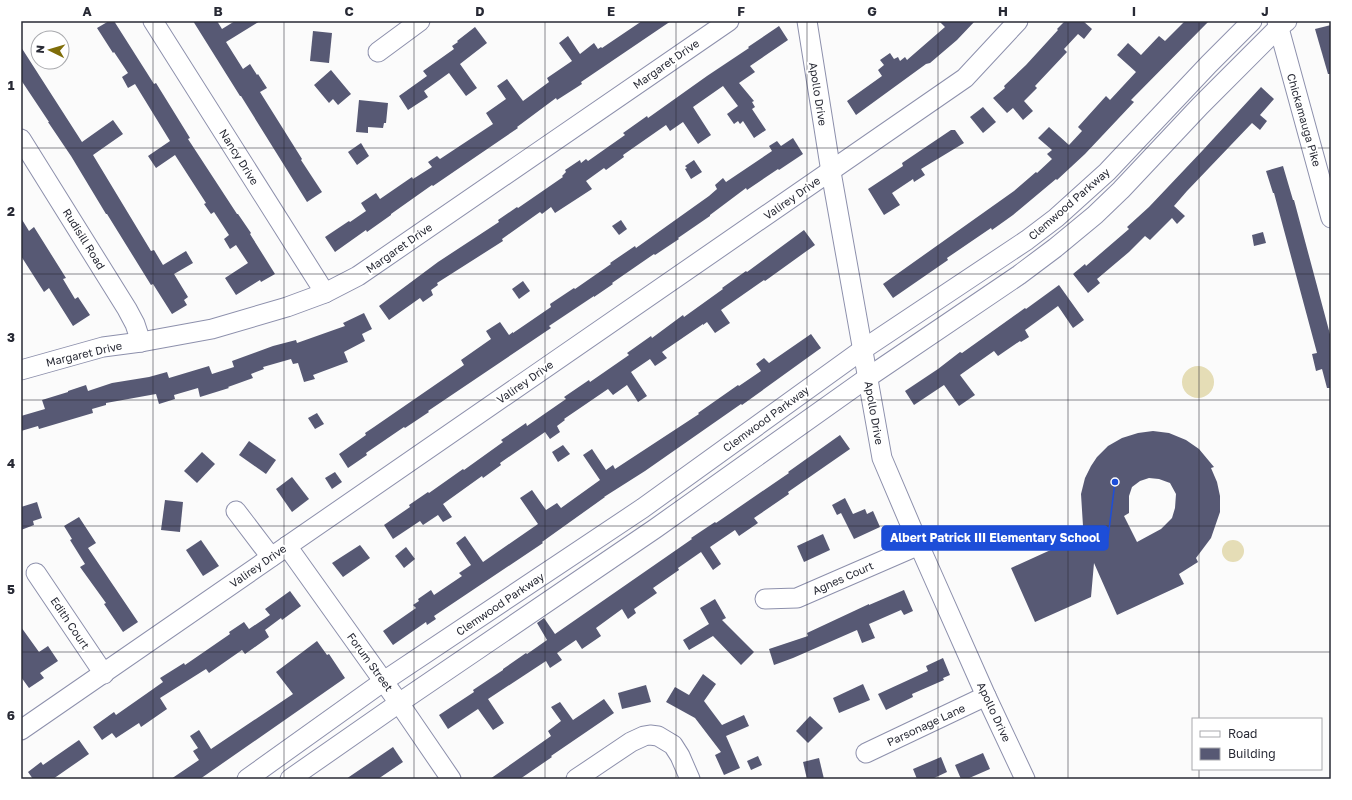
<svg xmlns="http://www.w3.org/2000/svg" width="1352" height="800" viewBox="0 0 1352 800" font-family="'Golos Text',sans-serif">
	<rect width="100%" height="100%" fill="#fbfbfb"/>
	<g fill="#e5ddb6">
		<circle cx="1198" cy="382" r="16"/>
		<circle cx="1233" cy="551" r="11"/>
	</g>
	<g fill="#575974" fill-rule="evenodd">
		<polygon points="109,21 114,21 154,84 156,83 190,138 188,139 237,214 238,214 251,233 250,234 275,274 261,282 260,280 236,295 225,278 248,263 236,245 230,249 224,239 229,235 214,212 211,214 204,204 206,203 175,155 156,168 148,156 170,141 135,84 128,88 122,77 128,73 114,52 113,53 97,28"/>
		<polygon points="193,21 217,21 222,29 235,21 260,21 226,42 243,69 250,64 257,75 258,74 267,88 260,92 302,159 301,160 322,192 307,202 241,96 240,96"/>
		<polygon points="642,21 671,21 581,82 582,84 557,100 556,98 517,127 518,128 452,173 433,186 432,185 391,214 391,215 367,232 366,230 335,252 325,237 349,221 350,222 366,211 361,203 376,193 380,199 412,177 413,179 432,167 428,162 437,156 440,159 493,124 486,113 506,99 497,86 507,79 523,101 549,82 547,78 572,61 559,43 568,36 580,54 594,43 598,49 601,47 602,48"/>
		<polygon points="939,21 975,21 957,40 930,63 926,64 856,115 847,101 882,76 878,70 884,65 880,60 890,53 894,59 898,57 900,61 905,57 907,60 945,27"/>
		<polygon points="1065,21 1083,21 1092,29 1084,39 1078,34 1064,49 1067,52 1035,86 1037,88 1024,101 1033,111 1023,120 1013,108 1007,113 993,98 1005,88 1004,86 1026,65 1058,30 1057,29"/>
		<polygon points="1185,21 1209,21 1131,100 1134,102 1085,154 1057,180 1056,179 1013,215 992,230 991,228 947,258 948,260 893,298 883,284 1014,191 1036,172 1037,173 1052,159 1047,154 1052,150 1038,138 1049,127 1069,145 1082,131 1078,127 1106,96 1110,100 1136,72 1117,55 1128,43 1141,55 1159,36 1165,41"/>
		<polygon points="1331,25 1331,74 1328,74 1315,29"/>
		<polygon points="779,26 788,40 750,66 755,72 739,83 754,101 752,102 755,107 752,109 766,130 754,138 743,121 740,124 738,121 734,124 727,114 738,106 723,86 693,107 711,135 698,144 683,122 670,131 666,125 623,155 624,157 606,170 604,168 586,181 592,189 555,213 551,207 542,214 540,212 502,239 503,241 437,283 438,285 431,290 433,295 423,302 420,298 389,320 379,306 438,262 499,222 498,220 517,207 518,208 563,177 562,176 566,172 565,170 580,160 581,163 586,159 588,161 625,135 623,133 647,116 648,118 707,76 749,48 748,47"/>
		<polygon points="475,27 487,43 460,64 477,88 466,96 449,73 424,91 428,97 408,110 399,96 427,76 423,71 454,49 452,46 458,42 457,41"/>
		<polygon points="313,31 332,33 329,63 310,61"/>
		<polygon points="21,47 82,142 113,120 123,134 93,155 151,251 154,250 163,265 186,251 193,263 174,274 188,297 184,300 187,305 172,314 153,284 151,285 107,214 106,214 71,156 48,122 49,122 21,80"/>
		<polygon points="331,70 351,94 338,105 333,99 329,103 314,85"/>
		<polygon points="1261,87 1274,99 1260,115 1267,121 1260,130 1252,123 1187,191 1174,206 1185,216 1177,224 1172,218 1150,240 1145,236 1129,252 1097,279 1100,283 1088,293 1073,274 1085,264 1086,266 1129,229 1127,227 1149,207 1203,150"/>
		<polygon points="359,100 388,103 386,123 384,123 383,128 368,127 368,133 356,132"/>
		<polygon points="983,107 996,122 983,133 970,117"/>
		<polygon points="951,130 955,130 964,143 921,169 925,175 914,182 913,179 892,193 900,205 884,215 868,189 903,166 902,163"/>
		<polygon points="793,138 803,154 779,170 778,169 747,190 746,188 710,215 710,216 678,238 679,239 655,255 654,254 612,283 613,284 594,297 594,296 549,326 551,328 428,411 429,412 405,428 404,427 366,453 367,455 348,468 339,454 366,435 365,433 374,427 464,365 461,360 491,339 486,331 500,322 509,335 513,332 513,333 551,307 550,304 574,288 575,289 611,264 610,263 635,246 636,248 709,196 717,189 715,185 723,178 726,182 772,151 769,146 777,141 781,146"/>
		<polygon points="361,143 369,156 357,165 348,152"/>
		<polygon points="694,160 702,172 691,179 685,169 687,168 685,166"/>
		<polygon points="1283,166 1293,200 1294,200 1331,338 1331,388 1327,388 1322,369 1316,371 1312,354 1317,353 1274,193 1273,193 1266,171"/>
		<polygon points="21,218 29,231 34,227 66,278 63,279 75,299 78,297 90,315 73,326 49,288 44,292 21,256"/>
		<polygon points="621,220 627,229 619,235 612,226"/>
		<polygon points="804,230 815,245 765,281 764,280 721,310 730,323 715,333 707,322 703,325 703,324 662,352 667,358 655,366 650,359 631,372 647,396 638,402 627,385 613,395 608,389 564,419 565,420 557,426 560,432 550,439 545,432 500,463 501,465 483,478 482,476 443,504 452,517 443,522 438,515 423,525 420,521 393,539 384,525 410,507 409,505 428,492 429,493 463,469 464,470 503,442 501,440 526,423 527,426 566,399 564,397 589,380 590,382 629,355 627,353 651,336 652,338 683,315 684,317 723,289 722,288 746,271 747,272"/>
		<polygon points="1263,232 1266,243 1254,246 1252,235"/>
		<polygon points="523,281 530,291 519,299 512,289"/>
		<polygon points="1059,285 1084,320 1073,328 1058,306 1025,330 1029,337 1021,342 1020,341 998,356 994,351 960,375 975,395 959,406 944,385 914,405 905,391 938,369 960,352 962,353 1025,308 1026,309"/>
		<polygon points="364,313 372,329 362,334 365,341 344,352 348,362 313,375 315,379 304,382 298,363 293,364 291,359 263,367 264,369 251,374 253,378 228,387 229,388 200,397 198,388 174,395 175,399 159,404 156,394 106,403 106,405 92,409 93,413 39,429 38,426 21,431 21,416 45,409 42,400 68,392 68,391 86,385 88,391 112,383 149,377 167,372 169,378 209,366 212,374 234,367 232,361 273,346 296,340 297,343 345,326 343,323"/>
		<polygon points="811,334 821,348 742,405 741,404 645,471 604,497 605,497 542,542 543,543 434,616 436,619 427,625 426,622 393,645 383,631 416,608 413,605 419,601 418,599 431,590 434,595 462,576 459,573 471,565 456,543 465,536 483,562 538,524 520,498 532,490 546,510 557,503 561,508 600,480 583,455 592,449 606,470 613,465 615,469 699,414 698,413 738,385 739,386 761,371 756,364 764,358 769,363"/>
		<polygon points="317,413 324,424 315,429 308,418"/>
		<path d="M1153,431L1169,433L1186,440L1199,449L1214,467L1211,468L1217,482L1220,496V512L1211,538L1196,558L1198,562L1179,574L1184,584L1117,615L1094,563L1091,597L1035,622L1011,568L1066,543L1067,545L1087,536L1083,526L1081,494L1085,478L1091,466L1097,457L1108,446L1122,438L1138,433ZM1149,478L1159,479L1170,483L1176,494L1175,508L1172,518L1161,529L1137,542L1124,516L1129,513V496L1132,487L1140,481Z"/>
		<polygon points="840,435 850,449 788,492 789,494 754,518 758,523 739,536 735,530 710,547 721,564 713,570 701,552 678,568 679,570 653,588 657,593 634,609 636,613 628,619 622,609 596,628 601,636 582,649 576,640 557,653 562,660 550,668 546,661 488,699 504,723 493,730 478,709 448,729 439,715 474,692 473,690 503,670 503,669 526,653 527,654 547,640 537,623 544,618 555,634 692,539 691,538 715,522 716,523 789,473 788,472"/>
		<polygon points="249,441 276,460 266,474 239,455"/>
		<polygon points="563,445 570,454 558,462 552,452"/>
		<polygon points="202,452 215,464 197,483 184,471"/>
		<polygon points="335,472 342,482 332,489 325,478"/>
		<polygon points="292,477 309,499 292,512 276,489"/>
		<polygon points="845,498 853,514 865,509 867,514 873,511 880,527 854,539 841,513 837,515 832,505"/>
		<polygon points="165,500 183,502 180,532 161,530"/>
		<polygon points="37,502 42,518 33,521 34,525 21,530 21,507"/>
		<polygon points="79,517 96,543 88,548 138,622 123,632 104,604 106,603 80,567 85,564 70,540 72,539 64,526"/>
		<polygon points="823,534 830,550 804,562 797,546"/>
		<polygon points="201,540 219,566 203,576 186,550"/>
		<polygon points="360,545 370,558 343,577 332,563"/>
		<polygon points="406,547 415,559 404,568 395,556"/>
		<polygon points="904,590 913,611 904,615 901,610 869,624 875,638 862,643 857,630 793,658 774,665 769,649 808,636 807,633 869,604 869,605"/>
		<polygon points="290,591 301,606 282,620 281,618 265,630 269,637 245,654 242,650 209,673 206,669 160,698 167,709 141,727 139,723 116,738 112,733 102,740 93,727 114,712 116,715 146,694 163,682 160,678 184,663 185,665 230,634 229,632 244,622 249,629 270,615 265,609"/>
		<polygon points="715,599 726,618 722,620 754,652 741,665 713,636 689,650 683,640 709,624 700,608"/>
		<polygon points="21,627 39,652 48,646 58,661 40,673 44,678 29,688 21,677"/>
		<polygon points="317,641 327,655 329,654 345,678 200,779 171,779 199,760 193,751 198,748 190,736 199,730 211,749 293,694 276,672"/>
		<polygon points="943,658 950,675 943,678 944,680 912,694 913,697 886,710 878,694 928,671 926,666"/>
		<polygon points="703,674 716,684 704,701 722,725 744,715 749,726 726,736 740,768 724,775 715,755 721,752 695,718 666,702 675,687 689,695"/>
		<polygon points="863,684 870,700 839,713 833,698"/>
		<polygon points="646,685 651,702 622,709 618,693"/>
		<polygon points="604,699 614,713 551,756 552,757 520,779 490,779 551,736 548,731 561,721 551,707 560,702 573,720"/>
		<polygon points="810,716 823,728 808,743 796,731"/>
		<polygon points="79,740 89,754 53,779 33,779 28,772 41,762 43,765"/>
		<polygon points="393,747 403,762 378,779 346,779"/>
		<polygon points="983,753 990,769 967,779 961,779 955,765"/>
		<polygon points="758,756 762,765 751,770 747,761"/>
		<polygon points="941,757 947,772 932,779 917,779 913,769"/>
		<polygon points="819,758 824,779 807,779 803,762"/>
	</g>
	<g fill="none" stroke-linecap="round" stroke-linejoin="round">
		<g stroke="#8d90ac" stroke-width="21">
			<g id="minor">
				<polyline points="153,21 325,293"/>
				<polyline points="807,21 831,172 882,458 919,545 986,696 1025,779"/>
				<polyline points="1277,21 1331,218"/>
				<polyline points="378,52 420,21"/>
				<polyline points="21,139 127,309 135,324 141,342"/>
				<polyline points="21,370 103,347 141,342 212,329 287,307 325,293 358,276 729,21"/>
				<polyline points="236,511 271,557"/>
				<polyline points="287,546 399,703 451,779"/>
				<polyline points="36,573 104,674"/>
				<polyline points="765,599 797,598 919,545"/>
				<polyline points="21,730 965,78 1018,21"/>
				<polyline points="866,753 986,696"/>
				<polyline points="247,779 384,681 643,508 862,350 1027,240 1056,218 1107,172 1209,64 1252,21"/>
				<polyline points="290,779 399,703 656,528 867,378 1019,275 1055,248 1095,215 1121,190 1200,106 1278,28 1287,21"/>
				<polyline points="576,779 631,742 644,736 650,735 658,736 673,745 680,756 690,779"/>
			</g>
		</g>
		<use href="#minor" stroke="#fff" stroke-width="19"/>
	</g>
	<path fill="none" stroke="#282a35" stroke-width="1" stroke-opacity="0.55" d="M153,21V779M284,21V779M414,21V779M545,21V779M676,21V779M807,21V779M938,21V779M1068,21V779M1199,21V719M21,148H1331M21,274H1331M21,400H1331M21,526H1331M21,652H1331M1199,769V779"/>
	<g text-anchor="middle" stroke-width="4" stroke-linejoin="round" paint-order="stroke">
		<g font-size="11" fill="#282a35" stroke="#fff">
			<text transform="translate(666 64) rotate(-35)" y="4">Margaret Drive</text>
			<text transform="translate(818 94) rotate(81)" y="4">Apollo Drive</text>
			<text transform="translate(1304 120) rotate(74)" y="4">Chickamauga Pike</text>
			<text transform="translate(239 157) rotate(58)" y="4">Nancy Drive</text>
			<text transform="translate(792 198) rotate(-35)" y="4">Valirey Drive</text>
			<text transform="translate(1069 204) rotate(-41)" y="4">Clemwood Parkway</text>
			<text transform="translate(84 239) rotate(58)" y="4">Rudisill Road</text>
			<text transform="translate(399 248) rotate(-35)" y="4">Margaret Drive</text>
			<text transform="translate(84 354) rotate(-13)" y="4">Margaret Drive</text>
			<text transform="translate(525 382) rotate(-35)" y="4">Valirey Drive</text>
			<text transform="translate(874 413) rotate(80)" y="4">Apollo Drive</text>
			<text transform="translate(766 419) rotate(-36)" y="4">Clemwood Parkway</text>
			<text transform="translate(258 566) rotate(-35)" y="4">Valirey Drive</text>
			<text transform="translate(843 578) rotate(-24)" y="4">Agnes Court</text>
			<text transform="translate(500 604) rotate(-34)" y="4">Clemwood Parkway</text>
			<text transform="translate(70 623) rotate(56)" y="4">Edith Court</text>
			<text transform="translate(370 662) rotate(54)" y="4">Forum Street</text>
			<text transform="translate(994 712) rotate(65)" y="4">Apollo Drive</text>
			<text transform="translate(926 725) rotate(-25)" y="4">Parsonage Lane</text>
		</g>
	</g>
	<path fill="none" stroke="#1d4ed8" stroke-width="1.5" d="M1115 482L1108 538"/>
	<circle fill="#1d4ed8" stroke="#fff" stroke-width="1.5" cx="1115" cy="482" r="4"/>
	<rect fill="#1d4ed8" stroke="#1d4ed8" stroke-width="1.5" x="882" y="526" width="226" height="24" rx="4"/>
	<g font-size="12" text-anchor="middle" font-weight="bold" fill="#fff">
		<text x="995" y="542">Albert Patrick III Elementary School</text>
	</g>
	<rect width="1352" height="800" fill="none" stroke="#ffffff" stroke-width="44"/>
	<rect x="1192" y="718" width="130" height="52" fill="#ffffff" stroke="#a9aaae"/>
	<rect x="1200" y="731" width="20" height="6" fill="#ffffff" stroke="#a9aaae"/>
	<text x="1228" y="738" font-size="12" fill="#282a35">Road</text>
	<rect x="1200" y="748" width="20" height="12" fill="#575974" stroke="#a9aaae"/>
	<text x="1228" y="758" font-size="12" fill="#282a35">Building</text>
	<g transform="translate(50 50) rotate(275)"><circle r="19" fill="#ffffff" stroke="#a9aaae"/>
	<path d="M0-3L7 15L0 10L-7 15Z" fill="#7f6d08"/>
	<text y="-6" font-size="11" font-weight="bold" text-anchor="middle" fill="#282a35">N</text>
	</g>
	<rect x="22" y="22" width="1308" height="756" fill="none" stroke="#282a35" stroke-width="1.5"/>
	<g font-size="13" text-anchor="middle" font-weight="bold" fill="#282a35">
		<text x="87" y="16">A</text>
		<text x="218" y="16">B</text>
		<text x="349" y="16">C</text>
		<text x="480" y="16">D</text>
		<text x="611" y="16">E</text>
		<text x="741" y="16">F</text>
		<text x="872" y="16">G</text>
		<text x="1003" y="16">H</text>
		<text x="1134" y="16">I</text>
		<text x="1265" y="16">J</text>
		<text x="11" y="90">1</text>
		<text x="11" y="216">2</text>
		<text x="11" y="342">3</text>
		<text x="11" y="468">4</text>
		<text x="11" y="594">5</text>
		<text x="11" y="720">6</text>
	</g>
</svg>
